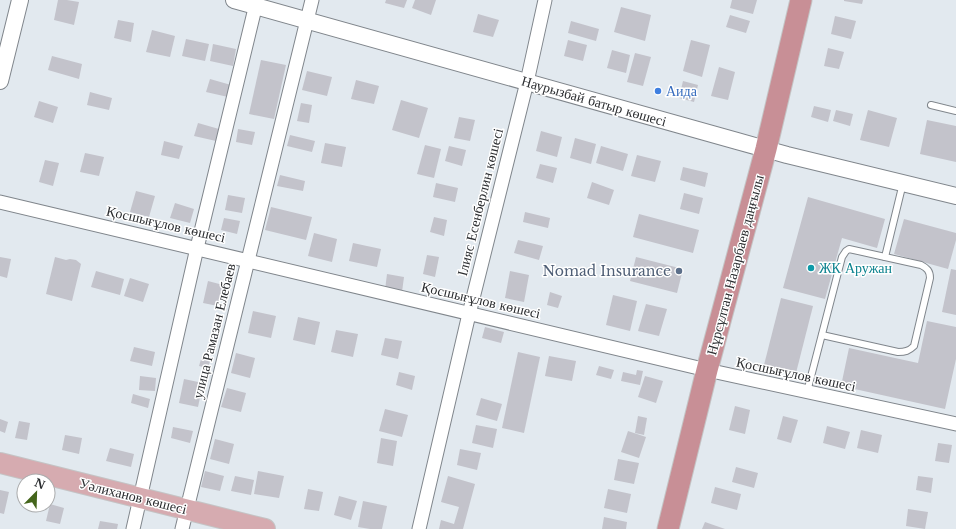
<svg xmlns="http://www.w3.org/2000/svg" width="956" height="529" viewBox="0 0 956 529" font-family="'Libre Baskerville',serif">
	<rect width="100%" height="100%" fill="#e2e9ef"/>
	<g fill="#c3c3cb">
		<polygon points="58,0 67,0 79,2 74,25 54,20"/>
		<polygon points="386,0 407,0 404,8 385,3"/>
		<polygon points="415,0 436,0 431,15 412,8"/>
		<polygon points="732,0 757,0 753,14 730,8"/>
		<polygon points="844,0 863,0 862,4 844,1"/>
		<polygon points="621,7 651,15 645,41 614,32"/>
		<polygon points="478,14 499,20 493,37 473,32"/>
		<polygon points="730,15 750,21 746,33 726,27"/>
		<polygon points="835,16 856,21 851,39 831,34"/>
		<polygon points="118,20 134,23 131,42 114,38"/>
		<polygon points="571,21 599,29 596,41 568,33"/>
		<polygon points="152,30 175,36 170,57 146,52"/>
		<polygon points="186,39 209,44 205,61 182,56"/>
		<polygon points="568,40 587,45 583,61 564,56"/>
		<polygon points="691,40 710,45 702,77 683,71"/>
		<polygon points="213,44 236,49 233,66 210,61"/>
		<polygon points="828,48 844,52 839,69 824,66"/>
		<polygon points="612,50 630,55 626,73 607,68"/>
		<polygon points="635,53 651,57 643,86 627,82"/>
		<polygon points="52,56 82,64 79,79 48,70"/>
		<polygon points="261,60 286,65 274,119 249,114"/>
		<polygon points="719,67 735,72 728,100 711,96"/>
		<polygon points="307,71 332,77 327,96 302,90"/>
		<polygon points="210,79 231,85 228,97 206,92"/>
		<polygon points="356,80 379,86 374,104 351,99"/>
		<polygon points="683,81 698,85 694,102 679,98"/>
		<polygon points="90,92 112,98 109,110 87,105"/>
		<polygon points="401,100 428,108 419,138 392,130"/>
		<polygon points="39,101 58,107 53,123 34,117"/>
		<polygon points="301,103 312,105 309,123 297,121"/>
		<polygon points="814,106 831,110 828,122 811,117"/>
		<polygon points="836,110 853,114 850,126 833,121"/>
		<polygon points="868,110 897,118 889,147 860,140"/>
		<polygon points="459,117 475,120 470,141 454,138"/>
		<polygon points="927,120 956,126 956,162 920,154"/>
		<polygon points="198,123 219,129 216,141 194,136"/>
		<polygon points="238,129 255,132 252,145 236,142"/>
		<polygon points="541,131 562,137 557,157 536,151"/>
		<polygon points="290,135 315,141 312,152 287,146"/>
		<polygon points="575,138 596,144 591,164 570,158"/>
		<polygon points="164,141 183,146 179,159 161,155"/>
		<polygon points="325,143 346,147 342,167 321,163"/>
		<polygon points="425,145 441,149 434,178 417,174"/>
		<polygon points="449,146 466,150 462,166 445,161"/>
		<polygon points="601,146 628,154 623,171 596,163"/>
		<polygon points="85,153 104,157 99,176 80,172"/>
		<polygon points="637,155 661,161 655,182 631,176"/>
		<polygon points="45,160 59,163 53,186 39,182"/>
		<polygon points="540,164 557,168 553,183 536,178"/>
		<polygon points="683,167 708,173 705,187 680,180"/>
		<polygon points="280,175 305,181 303,191 277,186"/>
		<polygon points="592,182 614,190 609,205 587,198"/>
		<polygon points="436,183 458,188 455,202 433,197"/>
		<polygon points="136,191 155,196 149,217 130,212"/>
		<polygon points="684,193 703,198 699,214 680,209"/>
		<polygon points="228,195 245,198 242,213 225,210"/>
		<polygon points="808,197 885,219 877,248 842,238 825,299 783,288"/>
		<polygon points="175,203 194,209 190,223 170,218"/>
		<polygon points="271,207 312,217 306,240 265,230"/>
		<polygon points="525,212 550,218 548,228 523,222"/>
		<polygon points="639,214 699,230 693,253 633,237"/>
		<polygon points="434,217 447,220 444,236 430,232"/>
		<polygon points="224,218 240,221 237,234 221,230"/>
		<polygon points="904,219 956,233 956,240 948,269 894,254"/>
		<polygon points="314,233 337,239 332,262 308,256"/>
		<polygon points="518,240 543,246 539,260 514,253"/>
		<polygon points="353,243 381,249 377,267 349,261"/>
		<polygon points="427,255 439,257 435,277 423,274"/>
		<polygon points="0,257 11,259 7,278 0,276"/>
		<polygon points="55,257 66,260 70,259 76,260 81,264 72,301 46,294"/>
		<polygon points="636,257 683,269 677,293 630,281"/>
		<polygon points="951,269 956,270 956,315 942,312"/>
		<polygon points="96,271 124,279 120,295 91,287"/>
		<polygon points="510,271 529,275 524,302 505,298"/>
		<polygon points="387,274 404,277 402,292 385,290"/>
		<polygon points="130,278 149,284 143,302 124,296"/>
		<polygon points="208,281 223,285 218,306 203,303"/>
		<polygon points="550,292 562,296 558,308 547,305"/>
		<polygon points="613,295 637,301 630,331 606,325"/>
		<polygon points="781,298 813,306 796,373 764,365"/>
		<polygon points="646,304 667,309 659,336 638,331"/>
		<polygon points="253,311 276,316 271,338 248,333"/>
		<polygon points="298,317 320,322 315,345 293,340"/>
		<polygon points="927,321 956,327 956,359 945,409 841,386 849,348 918,363"/>
		<polygon points="485,327 504,332 501,343 482,338"/>
		<polygon points="336,330 358,334 353,357 331,352"/>
		<polygon points="385,338 402,341 398,359 381,355"/>
		<polygon points="134,347 155,352 152,366 130,361"/>
		<polygon points="518,352 540,357 524,433 502,428"/>
		<polygon points="236,353 255,358 250,378 231,373"/>
		<polygon points="202,356 211,358 208,368 199,366"/>
		<polygon points="549,356 576,361 572,381 545,376"/>
		<polygon points="599,366 614,370 611,379 596,375"/>
		<polygon points="637,370 643,371 640,385 621,381 623,372 636,375"/>
		<polygon points="399,372 415,376 412,390 396,385"/>
		<polygon points="140,376 156,378 155,391 139,390"/>
		<polygon points="645,376 663,381 656,403 638,397"/>
		<polygon points="184,379 203,383 198,407 179,403"/>
		<polygon points="227,388 246,393 241,412 221,407"/>
		<polygon points="133,394 150,399 148,408 131,403"/>
		<polygon points="481,398 502,404 497,421 476,415"/>
		<polygon points="735,406 750,410 745,434 729,430"/>
		<polygon points="385,409 408,415 402,437 379,431"/>
		<polygon points="638,416 647,418 644,435 635,433"/>
		<polygon points="783,416 798,420 791,443 777,439"/>
		<polygon points="0,419 8,422 5,433 0,431"/>
		<polygon points="19,421 30,423 27,440 15,438"/>
		<polygon points="476,425 497,429 493,448 472,443"/>
		<polygon points="827,426 850,432 845,449 823,443"/>
		<polygon points="173,427 193,431 190,443 171,438"/>
		<polygon points="861,430 882,435 878,453 857,448"/>
		<polygon points="628,431 646,437 639,458 621,452"/>
		<polygon points="65,435 82,438 79,454 62,450"/>
		<polygon points="381,438 397,441 393,466 377,463"/>
		<polygon points="215,439 234,444 229,464 210,459"/>
		<polygon points="938,443 952,445 949,463 935,461"/>
		<polygon points="110,448 134,454 131,467 106,461"/>
		<polygon points="460,449 481,453 477,470 457,465"/>
		<polygon points="618,459 639,463 634,484 614,480"/>
		<polygon points="736,467 758,473 754,488 732,482"/>
		<polygon points="205,471 224,476 220,491 201,487"/>
		<polygon points="258,471 284,476 279,498 254,494"/>
		<polygon points="235,476 254,480 251,495 231,491"/>
		<polygon points="448,476 475,484 463,529 439,529 441,520 454,524 459,507 441,502"/>
		<polygon points="918,476 933,478 931,493 916,490"/>
		<polygon points="715,487 741,494 737,510 711,503"/>
		<polygon points="308,489 323,492 319,511 304,509"/>
		<polygon points="608,489 631,494 627,513 604,508"/>
		<polygon points="0,490 9,492 4,514 0,513"/>
		<polygon points="339,496 357,501 351,520 334,515"/>
		<polygon points="363,501 387,506 382,529 370,529 358,527"/>
		<polygon points="50,504 64,508 60,524 46,521"/>
		<polygon points="908,509 928,512 925,529 906,526"/>
		<polygon points="604,517 627,522 626,529 602,529"/>
		<polygon points="100,521 118,524 117,529 98,529"/>
		<polygon points="705,522 725,529 702,529"/>
	</g>
	<g fill="none" stroke-linecap="round" stroke-linejoin="round">
		<g stroke="#80868c" stroke-width="8">
			<g id="service">
				<polyline points="931,105 956,111"/>
				<path d="M822,335L898,352C905,352 909,351 914,346L930,278C930,271 927,268 921,265L885,257"/>
				<polyline points="807,392 842,257 846,251 849,249 885,257 903,183"/>
			</g>
		</g>
		<g stroke="#80868c" stroke-width="15">
			<g id="minor">
				<polyline points="0,202 707,370 956,424"/>
				<polyline points="133,529 197,248 257,0"/>
				<polyline points="182,529 312,0"/>
				<polyline points="419,529 469,314 527,82 545,0"/>
			</g>
		</g>
		<g stroke="#80868c" stroke-width="18">
			<g id="tertiary">
				<polyline points="234,0 737,141 787,155 956,196"/>
				<polyline points="0,81 20,0"/>
			</g>
		</g>
		<g stroke="#c4c4c5" stroke-width="22">
			<polyline id="primary" points="0,463 265,529"/>
		</g>
		<g stroke="#c4c4c5" stroke-width="23">
			<polyline id="trunk" points="668,529 707,370 766,149 801,0"/>
		</g>
		<use href="#service" stroke="#fff" stroke-width="6"/>
		<use href="#minor" stroke="#fff" stroke-width="13"/>
		<use href="#tertiary" stroke="#fff" stroke-width="16"/>
		<use href="#primary" stroke="#d6abb0" stroke-width="20"/>
		<use href="#trunk" stroke="#c88f96" stroke-width="21"/>
	</g>
	<circle fill="#3f7fe0" stroke="#fff" stroke-width="1.5" cx="658" cy="91" r="4"/>
	<circle fill="#0f9aa8" stroke="#fff" stroke-width="1.5" cx="811" cy="268" r="4"/>
	<circle fill="#5c6f8a" stroke="#fff" stroke-width="1.5" cx="679" cy="271" r="4"/>
	<g text-anchor="middle" stroke-width="3" stroke-linejoin="round" paint-order="stroke">
		<g font-size="14" fill="#366cbe" stroke="#fff" text-anchor="start">
			<text x="666" y="96">Аида</text>
		</g>
		<g font-size="14" fill="#2b2d30" stroke="#fff">
			<text transform="translate(594 101) rotate(16)" y="5">Наурызбай батыр көшесі</text>
			<text transform="translate(480 202) rotate(-76)" y="5">Ілияс Есенберлин көшесі</text>
			<text transform="translate(166 224) rotate(13)" y="5">Қосшығұлов көшесі</text>
			<text transform="translate(735 265) rotate(-75)" y="5">Нұрсұлтан Назарбаев даңғылы</text>
			<text transform="translate(481 300) rotate(13)" y="5">Қосшығұлов көшесі</text>
			<text transform="translate(214 331) rotate(-76)" y="5">улица Рамазан Елебаев</text>
			<text transform="translate(796 374) rotate(12)" y="5">Қосшығұлов көшесі</text>
			<text transform="translate(133 496) rotate(14)" y="5">Уәлиханов көшесі</text>
		</g>
		<g font-size="14" fill="#0d838f" stroke="#fff" text-anchor="start">
			<text x="819" y="273">ЖК Аружан</text>
		</g>
		<g font-size="14" fill="#4e5e75" stroke="#fff" text-anchor="end">
			<text x="671" y="276">Nomad Insurance</text>
		</g>
	</g>
	<g transform="translate(36 493) rotate(23)"><circle r="19" fill="#ffffff" stroke="#aaabac"/>
	<path d="M0-3L7 15L0 10L-7 15Z" fill="#44651b"/>
	<text y="-6" font-size="11" font-weight="bold" text-anchor="middle" fill="#2b2d30">N</text>
	</g>
</svg>
